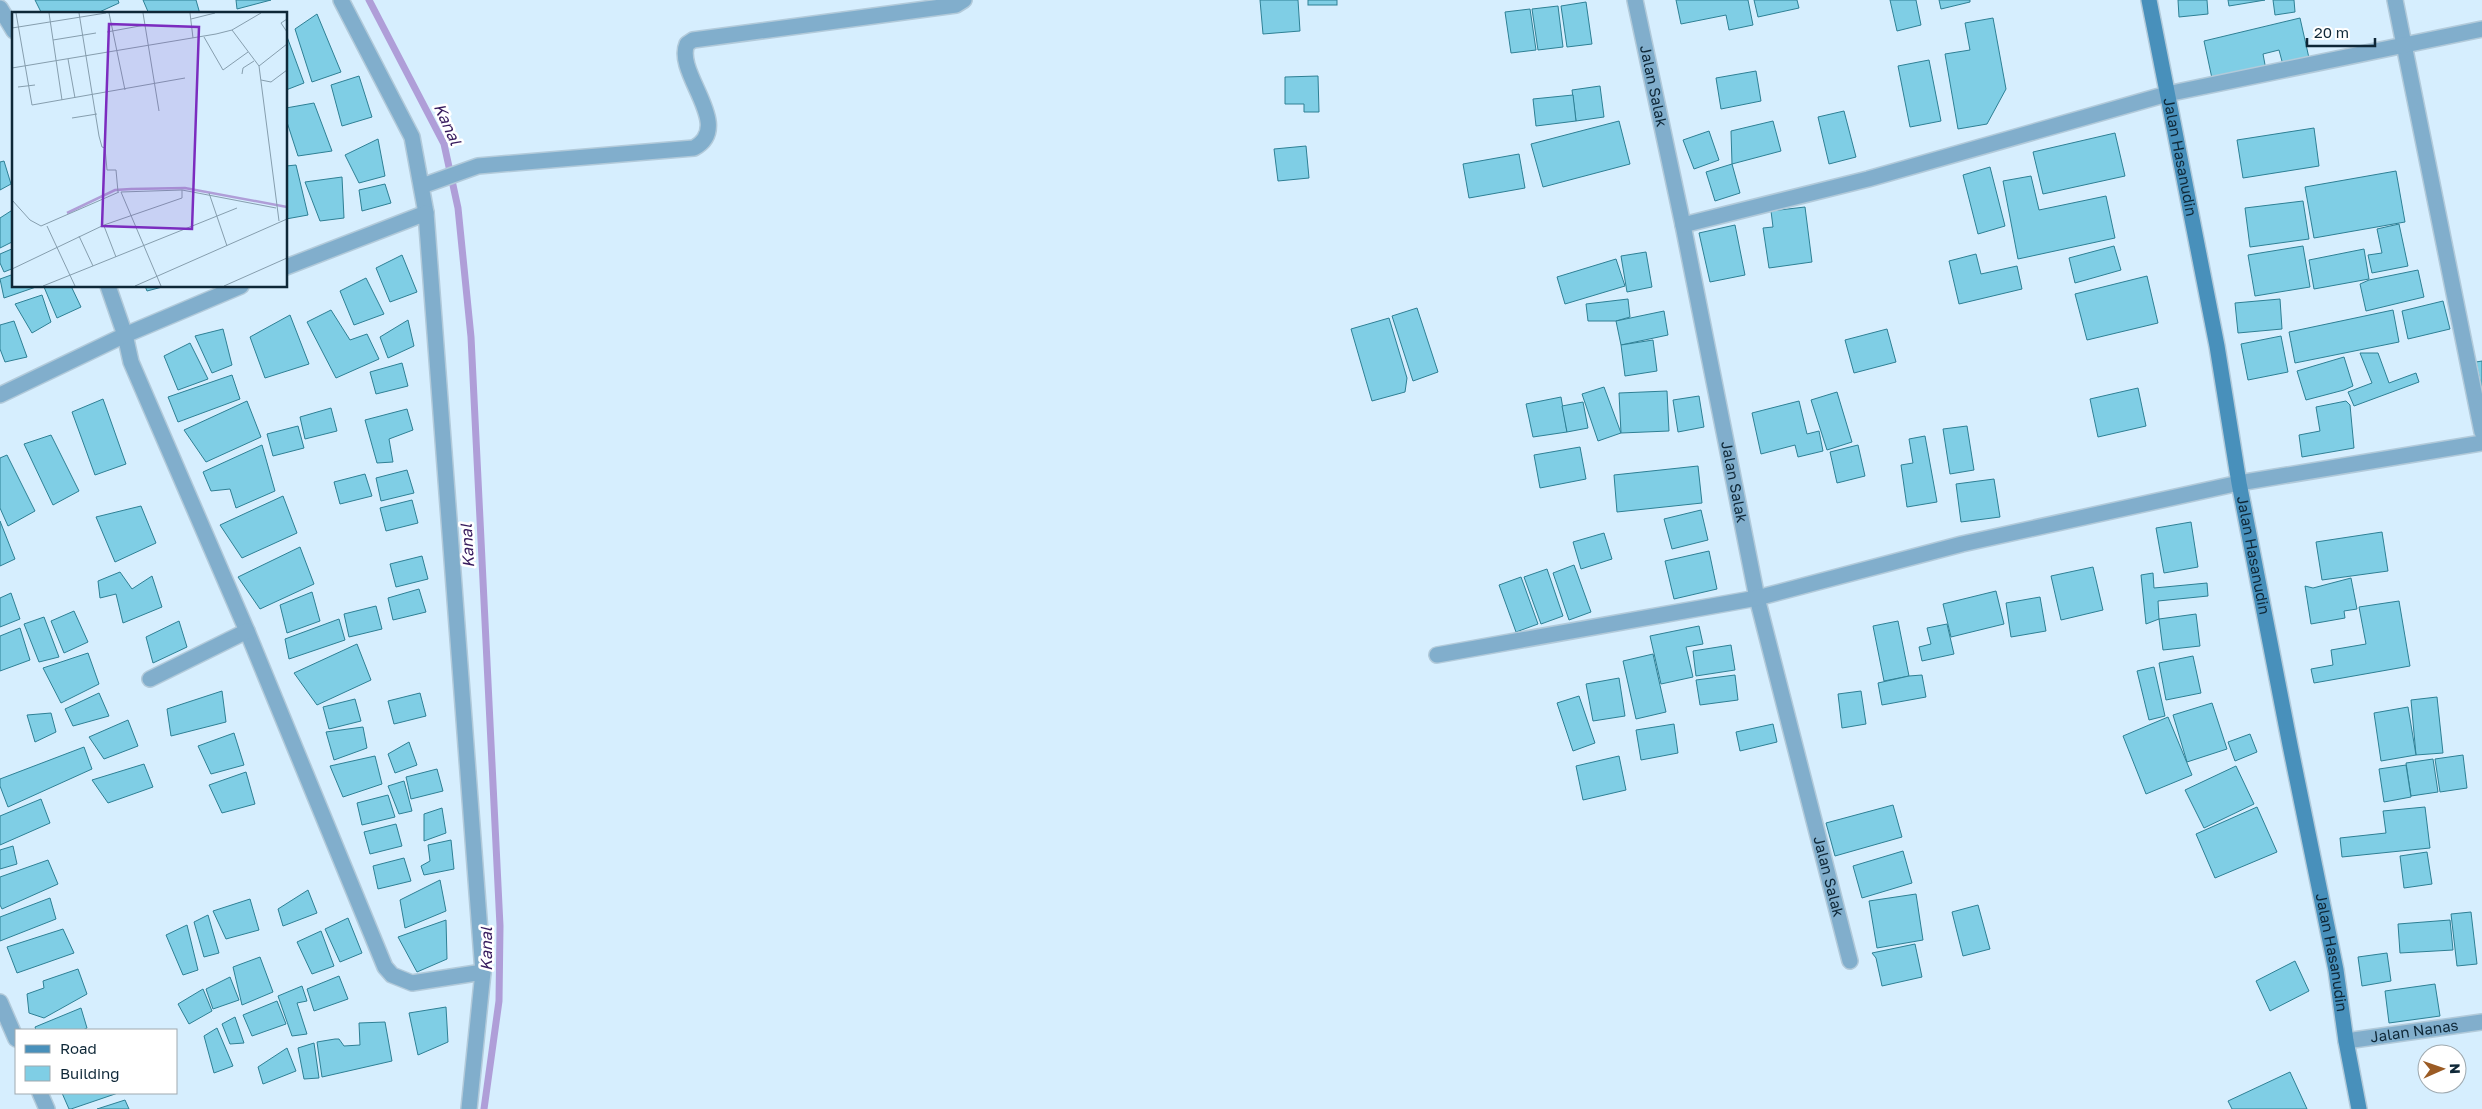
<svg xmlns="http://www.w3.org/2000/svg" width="2482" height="1109" viewBox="0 0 2482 1109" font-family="'Golos Text',sans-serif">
	<rect width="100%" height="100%" fill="#d6eefe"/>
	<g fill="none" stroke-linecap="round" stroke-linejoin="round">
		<polyline stroke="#af9ed8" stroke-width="7" points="369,0 444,144 458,208 471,337 500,926 499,1001 484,1109"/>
	</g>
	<g fill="#7fcee5" stroke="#2e8095">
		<polygon points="35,0 118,0 119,3 95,14 42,14"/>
		<polygon points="143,0 196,0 200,14 149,14"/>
		<polygon points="236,0 271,0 237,9"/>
		<polygon points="1260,0 1298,0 1300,31 1263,34"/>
		<rect x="1308" y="0" width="29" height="5"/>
		<polygon points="1676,0 1748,0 1753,25 1729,30 1726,15 1681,24"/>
		<polygon points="1754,0 1797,0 1799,8 1758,17"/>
		<polygon points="1890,0 1916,0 1921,25 1897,31"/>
		<polygon points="1939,0 1970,0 1970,2 1941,9"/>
		<polygon points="2178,0 2207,0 2208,14 2179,17"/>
		<polygon points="2228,0 2265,0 2229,6"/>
		<polygon points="2273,0 2294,0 2295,12 2275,15"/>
		<polygon points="1586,2 1592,44 1567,47 1561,6"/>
		<polygon points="1558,6 1563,47 1538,50 1532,9"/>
		<polygon points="1530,9 1536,50 1511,53 1505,12"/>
		<polygon points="317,14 341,72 312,82 295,29"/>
		<polygon points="1993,18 2006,89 1987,124 1958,129 1945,54 1970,50 1965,23"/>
		<polygon points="2300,18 2309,58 2283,65 2279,50 2263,54 2266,70 2213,83 2204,41"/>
		<polygon points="286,34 304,83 286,90"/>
		<polygon points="1929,60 1941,121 1910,127 1898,66"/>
		<polygon points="1756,71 1761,101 1721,109 1716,78"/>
		<polygon points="359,76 372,117 342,126 331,85"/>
		<polygon points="1318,76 1319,112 1304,112 1304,104 1285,104 1285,77"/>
		<polygon points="1600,86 1604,117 1576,121 1572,90"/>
		<polygon points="1573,95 1576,121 1536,126 1533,99"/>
		<polygon points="314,103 332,151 298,156 286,119 286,108"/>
		<polygon points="1844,111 1856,157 1829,164 1818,117"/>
		<polygon points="1619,121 1630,164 1543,187 1531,144"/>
		<polygon points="1773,121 1781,151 1732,164 1731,131"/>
		<polygon points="2314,128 2319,166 2243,178 2237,140"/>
		<polygon points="1709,131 1719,160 1694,169 1683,140"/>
		<polygon points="2115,133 2125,176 2043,194 2033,152"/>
		<polygon points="378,139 385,176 359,183 345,155"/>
		<polygon points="1306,146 1309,178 1278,181 1274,149"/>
		<polygon points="1519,154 1525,188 1469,198 1463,164"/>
		<polygon points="4,161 11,184 0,190 0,162"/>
		<polygon points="1732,164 1740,193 1715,201 1706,172"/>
		<polygon points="296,165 308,215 286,219 286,166"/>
		<polygon points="1990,167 2005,226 1978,234 1963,175"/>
		<polygon points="2396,171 2405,222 2314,238 2305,187"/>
		<polygon points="2031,176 2039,210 2106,196 2115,238 2018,259 2003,181"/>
		<polygon points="342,177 344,218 320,221 305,182"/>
		<polygon points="385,184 391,203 362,211 359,190"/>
		<polygon points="2303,201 2309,239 2250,247 2245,208"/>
		<polygon points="1805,207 1812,262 1769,268 1763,228 1773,227 1771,211"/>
		<polygon points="14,209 14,241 0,248 0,218"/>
		<polygon points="2399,224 2408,266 2372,273 2368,255 2382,253 2377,229"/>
		<polygon points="1735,225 1745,275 1710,282 1699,233"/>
		<polygon points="2114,246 2121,270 2075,283 2069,258"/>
		<polygon points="2303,246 2310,287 2255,296 2248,255"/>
		<polygon points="14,248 14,268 4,272 0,263 0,254"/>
		<polygon points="2364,249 2369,279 2314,289 2309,260"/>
		<polygon points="1646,252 1652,287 1627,292 1621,256"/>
		<polygon points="1976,254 1981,274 2017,266 2022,289 1959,304 1949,261"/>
		<polygon points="402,255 417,292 390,302 376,268"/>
		<polygon points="1616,259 1625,286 1565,304 1557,277"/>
		<polygon points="2418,270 2424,297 2366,311 2360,284 2369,280"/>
		<polygon points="14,274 14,286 36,287 4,298 0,279"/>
		<polygon points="2147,276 2158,323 2087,340 2075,294"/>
		<polygon points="366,278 384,314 354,325 340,291"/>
		<polygon points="71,286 81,307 57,318 44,287"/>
		<polygon points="145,286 166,286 147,291"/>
		<polygon points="42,295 51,322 32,333 15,304"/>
		<polygon points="1628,299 1630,317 1616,321 1588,321 1586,304"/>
		<polygon points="2280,299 2282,329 2238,333 2235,303"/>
		<polygon points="2443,301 2450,329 2408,339 2402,311"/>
		<polygon points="1417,308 1438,372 1413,381 1392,316"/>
		<polygon points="331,310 350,340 367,334 379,359 336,378 307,322"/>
		<polygon points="2393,310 2399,342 2295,363 2289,332"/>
		<polygon points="1664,311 1668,335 1621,345 1616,321"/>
		<polygon points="290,315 309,364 265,378 250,337"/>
		<polygon points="1389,318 1407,378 1405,392 1372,401 1351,329"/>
		<polygon points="408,320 414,346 388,358 380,337"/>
		<polygon points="14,321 27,357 5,362 0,349 0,325"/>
		<polygon points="223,329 232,365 212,373 195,336"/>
		<polygon points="1887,329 1896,362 1854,373 1845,340"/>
		<polygon points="2281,336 2288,372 2248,380 2241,344"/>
		<polygon points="1653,340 1657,371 1625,376 1621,345"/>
		<polygon points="190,343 208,379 178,390 164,356"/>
		<polygon points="2360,353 2378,353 2389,383 2416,373 2419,382 2354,406 2348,392 2372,383"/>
		<polygon points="2344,357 2353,386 2344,390 2306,400 2297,371"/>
		<polygon points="2482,361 2482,390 2476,362"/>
		<polygon points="402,363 408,386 376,394 370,372"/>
		<polygon points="232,375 240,399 178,422 168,397"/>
		<polygon points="1604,387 1621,433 1598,441 1582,394"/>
		<polygon points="2138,388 2146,426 2098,437 2090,399"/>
		<polygon points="1667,391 1669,431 1621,433 1619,393"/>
		<polygon points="1837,392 1852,442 1827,450 1811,400"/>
		<polygon points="1699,396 1704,427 1678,432 1673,400"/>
		<polygon points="1561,397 1567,432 1533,437 1526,404"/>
		<polygon points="103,399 126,464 95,475 72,412"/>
		<polygon points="247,401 261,437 206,462 184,430"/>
		<polygon points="1799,401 1807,434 1819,431 1823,451 1798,457 1795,445 1761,454 1752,413"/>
		<polygon points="2346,401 2350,405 2354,448 2302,457 2299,435 2320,431 2316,407"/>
		<polygon points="1583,402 1588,428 1567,432 1562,406"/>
		<polygon points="331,408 337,431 305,439 300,417"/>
		<polygon points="407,409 413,430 389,439 393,462 377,463 365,420"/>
		<polygon points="298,426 304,448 273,456 267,434"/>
		<polygon points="1967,426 1974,470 1950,474 1943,429"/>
		<polygon points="51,435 79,491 53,505 24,444"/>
		<polygon points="1925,436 1937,502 1907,507 1901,465 1913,463 1909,439"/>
		<polygon points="262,445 275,491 236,508 230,489 211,491 203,472"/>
		<polygon points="1858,445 1865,476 1837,483 1830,452"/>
		<polygon points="1580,447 1586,479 1540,488 1534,455"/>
		<polygon points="7,455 35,511 8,526 0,508 0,458"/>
		<polygon points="1698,466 1702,503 1617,512 1614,475"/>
		<polygon points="407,470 414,493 381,501 376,478"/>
		<polygon points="365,474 372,496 340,504 334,482"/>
		<polygon points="1994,479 2000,517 1961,522 1956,484"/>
		<polygon points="283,496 297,533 242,558 220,525"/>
		<polygon points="412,500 418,523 386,531 380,508"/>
		<polygon points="141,506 156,543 115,562 96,517"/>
		<polygon points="1701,510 1708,540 1672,549 1664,519"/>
		<polygon points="0,521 15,559 0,566"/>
		<polygon points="2191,522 2198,567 2164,573 2156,528"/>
		<polygon points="2382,532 2388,571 2322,580 2316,542"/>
		<polygon points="1604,533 1612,559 1581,569 1573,542"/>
		<polygon points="300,547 314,584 260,609 238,577"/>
		<polygon points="1709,551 1717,589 1674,599 1665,561"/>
		<polygon points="422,556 428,579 396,587 390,564"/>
		<polygon points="1574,565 1591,612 1569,620 1553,573"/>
		<polygon points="2093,567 2103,610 2061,620 2051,576"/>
		<polygon points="1547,569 1563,616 1541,624 1524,577"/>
		<polygon points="120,572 132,589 152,576 162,607 123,623 116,594 100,598 98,581"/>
		<polygon points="2153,573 2154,588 2207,583 2208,596 2158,601 2159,619 2146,624 2141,575"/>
		<polygon points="1521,577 1538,624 1516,632 1499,585"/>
		<polygon points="2351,578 2357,609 2344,611 2345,618 2311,624 2305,586 2313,588"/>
		<polygon points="419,589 426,612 393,620 388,598"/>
		<polygon points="1996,591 2004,624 1951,637 1943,604"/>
		<polygon points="312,592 320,621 287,633 280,605"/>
		<polygon points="11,593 20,619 0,627 0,598"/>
		<polygon points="2040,597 2046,631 2011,637 2006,603"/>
		<polygon points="2399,601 2410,666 2314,683 2311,669 2333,665 2331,650 2366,644 2359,607"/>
		<polygon points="376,606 382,629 349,637 344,614"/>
		<polygon points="74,611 88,642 64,653 51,621"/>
		<polygon points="2196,614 2200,646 2163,650 2159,619"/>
		<polygon points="44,617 59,657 39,662 24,624"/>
		<polygon points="339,619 345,640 289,659 285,639"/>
		<polygon points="179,621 187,647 153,663 146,637"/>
		<polygon points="1898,621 1909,676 1884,681 1873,626"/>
		<polygon points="1947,624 1954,654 1922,661 1919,647 1931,644 1927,628"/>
		<polygon points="1699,626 1703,644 1686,647 1693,677 1661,684 1650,636"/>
		<polygon points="20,628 30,660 0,671 0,636"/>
		<polygon points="357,644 371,680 317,705 294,673"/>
		<polygon points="1731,645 1735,670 1696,676 1693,651"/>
		<polygon points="88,653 99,684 61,703 43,668"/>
		<polygon points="1653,654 1666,712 1636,719 1623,661"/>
		<polygon points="2193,656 2201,693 2166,700 2159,663"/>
		<polygon points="2154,667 2165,716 2149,720 2137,671"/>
		<polygon points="1735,675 1738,700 1700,705 1696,680"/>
		<polygon points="1922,675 1926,697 1882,705 1878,683 1909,676"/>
		<polygon points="1619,678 1625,716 1593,721 1586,684"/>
		<polygon points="222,691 226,722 171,736 167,709"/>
		<polygon points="1861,691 1866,724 1842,728 1838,694"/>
		<polygon points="99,693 109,716 73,726 65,709"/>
		<polygon points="420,693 426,716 394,724 388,701"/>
		<polygon points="1579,696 1595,743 1573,751 1557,703"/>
		<polygon points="2437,697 2443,753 2416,755 2411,700"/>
		<polygon points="355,699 361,721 329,729 323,707"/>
		<polygon points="2212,703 2227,749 2187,762 2173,715"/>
		<polygon points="2408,707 2416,755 2381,761 2374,713"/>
		<polygon points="51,713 56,732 35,742 27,715"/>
		<polygon points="2168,717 2192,775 2146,794 2123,736"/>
		<polygon points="128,720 138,746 104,759 89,737"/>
		<polygon points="1674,724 1678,753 1641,760 1636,730"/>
		<polygon points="1773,724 1777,742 1740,751 1736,732"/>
		<polygon points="363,727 367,748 334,760 326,732"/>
		<polygon points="234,733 244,765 211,774 198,746"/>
		<polygon points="2250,734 2257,752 2235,761 2228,742"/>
		<polygon points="409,742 417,765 395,773 388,754"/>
		<polygon points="84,747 92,769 8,807 0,786 0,779"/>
		<polygon points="2463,755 2467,788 2440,792 2435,759"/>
		<polygon points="375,756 382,784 343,797 330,766"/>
		<polygon points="1619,756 1626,790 1583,800 1576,766"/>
		<polygon points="2433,759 2438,792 2411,796 2406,763"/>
		<polygon points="144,764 153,787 108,803 92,780"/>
		<polygon points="2406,765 2411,797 2384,802 2379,769"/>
		<polygon points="2236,766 2254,804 2204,828 2185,790"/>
		<polygon points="437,769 443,791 411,799 406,777"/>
		<polygon points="246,772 255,804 222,813 209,785"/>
		<polygon points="404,781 412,811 399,814 388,786"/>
		<polygon points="388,795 395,817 362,825 357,803"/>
		<polygon points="41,799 50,823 0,845 0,816"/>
		<polygon points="1893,805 1902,837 1835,856 1826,823"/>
		<polygon points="2257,807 2277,852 2215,878 2196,834"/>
		<polygon points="2425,807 2430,848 2342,857 2340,838 2386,833 2383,811"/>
		<polygon points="442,808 446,833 424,841 424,814"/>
		<polygon points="396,824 402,846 370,854 364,832"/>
		<polygon points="451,840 454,869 424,875 421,866 430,861 428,845"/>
		<polygon points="13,846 17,864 0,869 0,850"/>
		<polygon points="1903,851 1912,883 1862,898 1853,866"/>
		<polygon points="2427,852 2432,884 2404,888 2400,856"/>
		<polygon points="404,858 411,881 378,889 373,866"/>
		<polygon points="48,860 58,884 2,909 0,905 0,877"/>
		<polygon points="440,880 446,911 405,928 400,900"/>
		<polygon points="308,890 317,913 283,926 278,909"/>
		<polygon points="1916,894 1923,940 1877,948 1869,901"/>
		<polygon points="50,898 56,919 0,941 0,917"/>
		<polygon points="250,899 259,930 226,939 213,911"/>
		<polygon points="1978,905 1990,949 1963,956 1952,912"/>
		<polygon points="2471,912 2477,964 2457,966 2451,914"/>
		<polygon points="208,915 219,953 204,957 194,922"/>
		<polygon points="348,918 362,953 340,962 325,929"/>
		<polygon points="446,920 447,959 417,972 398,937"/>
		<polygon points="2450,920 2453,950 2400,953 2398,924"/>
		<polygon points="187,925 198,970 183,975 166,935"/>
		<polygon points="63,929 74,953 17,973 7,947"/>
		<polygon points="321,931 334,966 312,974 297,942"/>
		<polygon points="1915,944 1922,977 1882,986 1876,958 1872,953"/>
		<polygon points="2387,953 2391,981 2362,986 2358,957"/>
		<polygon points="260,957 273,992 242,1005 233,967"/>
		<polygon points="2295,961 2309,991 2270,1011 2256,981"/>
		<polygon points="78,969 87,994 44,1018 29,1013 27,994 44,988 43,981"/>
		<polygon points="339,976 348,999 314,1011 307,989"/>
		<polygon points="230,977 239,1000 213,1009 206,989"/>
		<polygon points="2435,984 2440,1016 2389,1023 2385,991"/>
		<polygon points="302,986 307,1001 297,1003 307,1034 292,1036 278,996"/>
		<polygon points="203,989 212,1011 189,1024 178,1004"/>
		<polygon points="277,1001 286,1024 252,1036 243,1015"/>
		<polygon points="446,1007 448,1042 418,1055 409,1013"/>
		<polygon points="81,1008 87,1028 83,1030 36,1030 35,1027"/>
		<polygon points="235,1017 244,1043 230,1044 222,1024"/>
		<polygon points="385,1022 392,1061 322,1077 317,1042 335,1039 339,1039 344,1046 360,1045 359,1023"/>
		<polygon points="217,1028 233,1066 214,1073 204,1036"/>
		<polygon points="314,1043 319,1078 304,1079 298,1048"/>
		<polygon points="287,1048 296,1071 263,1084 258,1067"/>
		<polygon points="2290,1072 2307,1109 2232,1109 2228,1101"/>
		<polygon points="62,1093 118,1093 71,1109 69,1109"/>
		<polygon points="125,1100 129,1109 97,1109"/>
	</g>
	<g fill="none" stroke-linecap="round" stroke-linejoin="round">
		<g stroke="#b2cada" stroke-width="18">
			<g id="minor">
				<polyline points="341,0 412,137 426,213"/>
				<path id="s1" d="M1635,0L1683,225L1757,598L1850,961"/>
				<polyline points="2395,0 2482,432"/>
				<polyline points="0,8 14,31"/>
				<path d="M422,186L478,166L694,148C735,126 674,73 687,44L693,40L956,5L964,0"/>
				<polyline points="1683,225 1868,179 2167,94 2482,29"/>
				<polyline points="286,267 426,213 483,972 469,1109"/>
				<polyline points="108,286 125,335 131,362 247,631 385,967 392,975 412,983 483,972"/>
				<polyline points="0,395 125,335 241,286"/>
				<polyline points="1437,655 1757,598 1962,544 2239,483 2482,443"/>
				<polyline points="150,679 247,631"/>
				<polyline points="0,1002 16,1039"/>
				<path id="s2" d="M2346,1041L2482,1022"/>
				<polyline points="40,1093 47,1109"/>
			</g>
		</g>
		<g stroke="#b2cada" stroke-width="18">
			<g id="secondary">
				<path id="s3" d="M2149,0L2217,346L2239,483L2290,745L2336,970L2346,1041L2359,1109"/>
			</g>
		</g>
		<use href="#minor" stroke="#81aecc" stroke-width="15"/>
		<use href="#secondary" stroke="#4890bb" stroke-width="15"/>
	</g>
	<g text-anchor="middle" stroke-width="5" stroke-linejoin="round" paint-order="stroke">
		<g font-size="15" fill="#0e2737" stroke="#fff">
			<text dy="5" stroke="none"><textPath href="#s1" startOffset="88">Jalan Salak</textPath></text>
			<text dy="5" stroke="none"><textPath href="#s3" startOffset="160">Jalan Hasanudin</textPath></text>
			<text dy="5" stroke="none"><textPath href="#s1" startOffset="492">Jalan Salak</textPath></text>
			<text dy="5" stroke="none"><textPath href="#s3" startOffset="565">Jalan Hasanudin</textPath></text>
			<text dy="5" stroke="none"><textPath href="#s1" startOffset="898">Jalan Salak</textPath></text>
			<text dy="5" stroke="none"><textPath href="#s3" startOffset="970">Jalan Hasanudin</textPath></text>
			<text dy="5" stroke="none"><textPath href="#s2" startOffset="69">Jalan Nanas</textPath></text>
		</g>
		<g font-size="16" font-style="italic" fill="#361a5d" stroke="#fff">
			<text transform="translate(448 124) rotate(66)" y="6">Kanal</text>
			<text transform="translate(467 546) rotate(-93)" y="6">Kanal</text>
			<text transform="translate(486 949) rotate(-90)" y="6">Kanal</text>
		</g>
	</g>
	<g transform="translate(12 12)">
		<rect width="275" height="275" fill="#d6eefe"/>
		<path fill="none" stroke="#af9ed8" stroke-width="2.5" d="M55,201L103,178L119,177L173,176L275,195"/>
		<path fill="none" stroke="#869eae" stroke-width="1" d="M4,1L20,93L173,66M37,1L50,88M67,1L87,124L90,135L93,136L95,158H104L106,180M97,1L113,78M131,1L147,99M178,1L181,26M179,7L203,1M275,7L269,11L275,20M0,16L94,1M220,18L247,54L267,209M95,20L133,13M192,25L211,58L236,40M41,28L84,21M56,47L63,86M247,54L275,32M0,56L204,22L220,18L249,1M230,62L231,56L242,49M249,68L259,70L275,58M6,75L23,73M60,106L85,102M197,181L215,234M0,188L18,208L29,214L107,180M35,214L63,274M92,214L104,245M67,224L81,254M0,257L92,213L170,186V178M31,274L225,196M123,274L275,207M149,274L109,180L170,178L264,196M212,274L275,246"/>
		<path fill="#7b2cbf" fill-opacity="0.15" stroke="#7b2cbf" stroke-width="2.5" d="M97,12L187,15L180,217L90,214Z"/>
		<rect width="275" height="275" fill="none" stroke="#0e2737" stroke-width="2.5"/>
	</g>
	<rect x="15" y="1029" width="162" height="65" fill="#ffffff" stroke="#9fa9af"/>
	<rect x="25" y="1045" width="25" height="8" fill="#4890bb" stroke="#9fa9af"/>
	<text x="60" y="1054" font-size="15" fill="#0e2737">Road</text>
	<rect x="25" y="1066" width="25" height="15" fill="#7fcee5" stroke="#9fa9af"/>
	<text x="60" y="1079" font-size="15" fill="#0e2737">Building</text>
	<g transform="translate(2442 1069) rotate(88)"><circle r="24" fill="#ffffff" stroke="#9fa9af"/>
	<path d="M0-4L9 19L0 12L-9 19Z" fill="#9b5b24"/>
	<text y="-8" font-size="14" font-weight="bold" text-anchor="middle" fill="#0e2737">N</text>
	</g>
	<path d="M2307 38v8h68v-8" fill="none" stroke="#0e2737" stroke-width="2.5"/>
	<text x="2314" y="38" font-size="15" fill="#0e2737" stroke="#ffffff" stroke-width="4" paint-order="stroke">20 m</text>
</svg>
